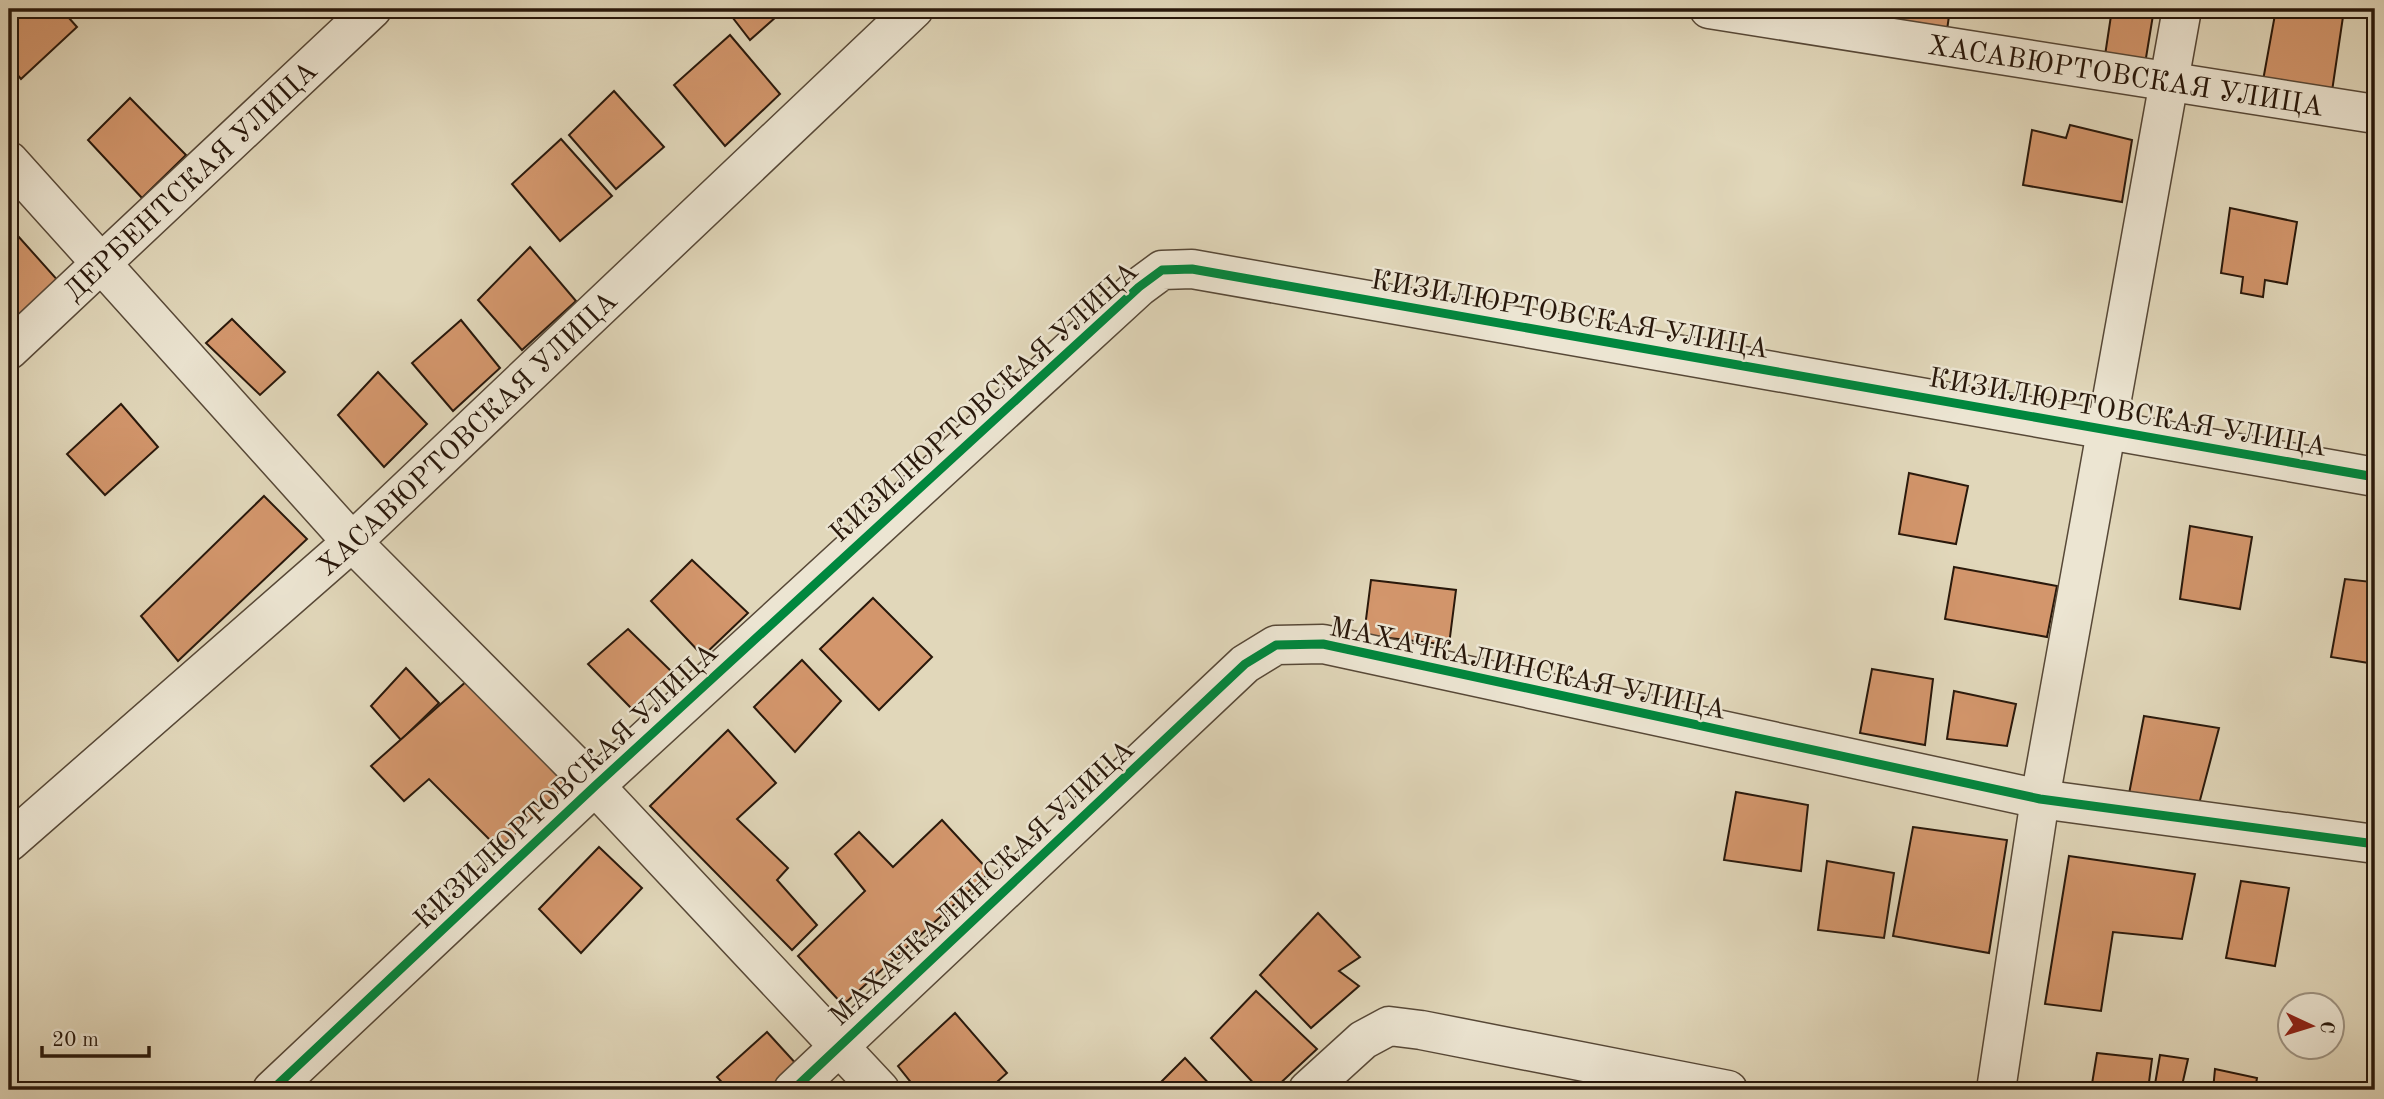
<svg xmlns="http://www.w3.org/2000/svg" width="2384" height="1099" viewBox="0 0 2384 1099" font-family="'Old Standard TT',serif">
	<rect width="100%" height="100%" fill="#e1d7ba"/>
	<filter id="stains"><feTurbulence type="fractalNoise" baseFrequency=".00286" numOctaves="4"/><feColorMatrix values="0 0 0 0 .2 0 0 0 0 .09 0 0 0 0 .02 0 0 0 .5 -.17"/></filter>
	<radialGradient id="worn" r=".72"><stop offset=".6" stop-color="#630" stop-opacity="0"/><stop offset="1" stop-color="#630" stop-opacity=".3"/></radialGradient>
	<g fill="#d3966c" stroke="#29180b" stroke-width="2">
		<polygon points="9,9 61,9 77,27 21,79 9,65"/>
		<polygon points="726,9 785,9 750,40"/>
		<polygon points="1887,9 1950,9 1947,30 1885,18"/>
		<polygon points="2112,9 2154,9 2144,70 2104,62"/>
		<polygon points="2276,9 2344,10 2331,98 2262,86"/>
		<polygon points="730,35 780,94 725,146 674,85"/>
		<polygon points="614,91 664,147 616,189 569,135"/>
		<polygon points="130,98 186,155 142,198 88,140"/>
		<polygon points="2070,125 2132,140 2122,202 2023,185 2032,130 2066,138"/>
		<polygon points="561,139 612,196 560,241 512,184"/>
		<polygon points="2230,208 2297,222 2287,284 2265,280 2263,297 2241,293 2243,277 2221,273"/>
		<polygon points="9,226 61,284 11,323 9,319"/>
		<polygon points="530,247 576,301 522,350 478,300"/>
		<polygon points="232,319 285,372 260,395 206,343"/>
		<polygon points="461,320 500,368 453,411 412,363"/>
		<polygon points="378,372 427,424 384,467 338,415"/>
		<polygon points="121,404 158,447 105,495 67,454"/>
		<polygon points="1909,473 1968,486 1956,544 1899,534"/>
		<polygon points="264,496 307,539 178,661 141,616"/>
		<polygon points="2190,526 2252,537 2240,609 2180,599"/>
		<polygon points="692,560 748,613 703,656 651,601"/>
		<polygon points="2375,565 2375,664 2331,657 2345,579 2371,582"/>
		<polygon points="1954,567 2057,586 2047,637 1945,619"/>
		<polygon points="1371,580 1456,590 1449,645 1364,635"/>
		<polygon points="873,598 932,657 879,710 820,649"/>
		<polygon points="628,629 673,673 632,709 588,664"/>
		<polygon points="802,660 841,701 795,752 754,707"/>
		<polygon points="406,668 439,703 401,740 371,706"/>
		<polygon points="1872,669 1933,679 1925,745 1860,733"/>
		<polygon points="468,680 566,785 500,850 429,779 404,801 371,766"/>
		<polygon points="1954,691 2016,704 2007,746 1947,739"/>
		<polygon points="2144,716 2219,728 2199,804 2129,794"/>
		<polygon points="728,730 776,783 737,819 788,868 777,880 817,925 792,950 650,806"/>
		<polygon points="1736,792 1808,805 1801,871 1724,860"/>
		<polygon points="942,820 990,872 843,1005 798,956 865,891 835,854 859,832 893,867"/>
		<polygon points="1913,827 2007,840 1989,953 1893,936"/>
		<polygon points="599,847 642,888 581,953 539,909"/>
		<polygon points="2069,856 2195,874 2182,939 2113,932 2101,1011 2045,1004"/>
		<polygon points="1827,861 1894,873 1884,938 1818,930"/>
		<polygon points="2241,881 2289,888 2275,966 2226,958"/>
		<polygon points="1318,913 1360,957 1339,971 1359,986 1311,1028 1260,975"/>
		<polygon points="1256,991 1317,1049 1273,1090 1260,1090 1211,1038"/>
		<polygon points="955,1013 1007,1073 988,1090 917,1090 898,1066"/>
		<polygon points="767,1032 799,1067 775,1090 729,1090 717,1077"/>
		<polygon points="2097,1053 2152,1059 2148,1090 2091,1090"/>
		<polygon points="2160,1055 2188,1059 2181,1090 2154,1090"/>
		<polygon points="1185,1058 1215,1090 1153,1090"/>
		<polygon points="2215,1069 2257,1078 2255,1090 2213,1090"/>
	</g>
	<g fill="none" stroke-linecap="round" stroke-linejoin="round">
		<g stroke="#574837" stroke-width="41">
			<g id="minor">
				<path id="s1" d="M1709,9L2375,114"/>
				<polyline points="9,161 352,542 595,786 880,1090"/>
				<path id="s2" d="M9,350L372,9"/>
				<path id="s3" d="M9,842L352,542L914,9"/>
				<polyline points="272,1090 595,786 1139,287 1162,270 1192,269 2375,477"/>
				<polyline points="793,1090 1245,664 1276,645 1323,644 2040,799 2375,844"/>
				<polyline points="1308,1090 1363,1040 1389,1026 1421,1030 1728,1090"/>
				<polyline points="1996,1090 2040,799 2182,9"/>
			</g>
		</g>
		<use href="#minor" stroke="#ece5d2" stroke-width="38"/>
		<g stroke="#ece5d2" stroke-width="13">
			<g id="cycleway">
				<polyline points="272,1090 595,786 1139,287 1162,270 1192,269 2375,477"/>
				<polyline points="793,1090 1245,664 1276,645 1323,644 2040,799 2375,844"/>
			</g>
		</g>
		<use href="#cycleway" stroke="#00873e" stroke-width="9"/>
	</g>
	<g text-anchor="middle" stroke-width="5" stroke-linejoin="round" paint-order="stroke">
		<g font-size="28" fill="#29180b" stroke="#ece5d2">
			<text dy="10" stroke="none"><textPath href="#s1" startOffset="422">ХАСАВЮРТОВСКАЯ УЛИЦА</textPath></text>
			<text dy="10" stroke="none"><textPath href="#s2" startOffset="248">ДЕРБЕНТСКАЯ УЛИЦА</textPath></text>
			<text transform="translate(1570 313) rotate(10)" y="10">КИЗИЛЮРТОВСКАЯ УЛИЦА</text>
			<text transform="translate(983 401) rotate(-42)" y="10">КИЗИЛЮРТОВСКАЯ УЛИЦА</text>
			<text transform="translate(2128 411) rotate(10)" y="10">КИЗИЛЮРТОВСКАЯ УЛИЦА</text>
			<text dy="10" stroke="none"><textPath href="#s3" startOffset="614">ХАСАВЮРТОВСКАЯ УЛИЦА</textPath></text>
			<text transform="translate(1528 667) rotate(12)" y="10">МАХАЧКАЛИНСКАЯ УЛИЦА</text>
			<text transform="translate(565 785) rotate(-43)" y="10">КИЗИЛЮРТОВСКАЯ УЛИЦА</text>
			<text transform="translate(981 882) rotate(-43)" y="10">МАХАЧКАЛИНСКАЯ УЛИЦА</text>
		</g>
	</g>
	<rect width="2384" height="1099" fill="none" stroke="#e1d7ba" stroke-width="35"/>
	<rect x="10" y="10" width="2363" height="1078" fill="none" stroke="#29180b" stroke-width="3.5"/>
	<rect x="18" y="18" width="2349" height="1064" fill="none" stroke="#29180b" stroke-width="2"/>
	<g transform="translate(2311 1026) rotate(94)"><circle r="33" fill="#ece5d2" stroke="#9e9382" stroke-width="2"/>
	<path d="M0-5L12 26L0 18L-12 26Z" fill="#8f2418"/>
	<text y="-10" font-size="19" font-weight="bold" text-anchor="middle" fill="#29180b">С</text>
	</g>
	<path d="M42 1046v10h107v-10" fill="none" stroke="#29180b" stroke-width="3.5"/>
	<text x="52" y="1046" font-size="21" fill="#29180b" stroke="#ece5d2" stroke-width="5" paint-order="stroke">20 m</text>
	<rect width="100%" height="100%" filter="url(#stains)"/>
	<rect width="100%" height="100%" fill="url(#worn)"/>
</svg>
